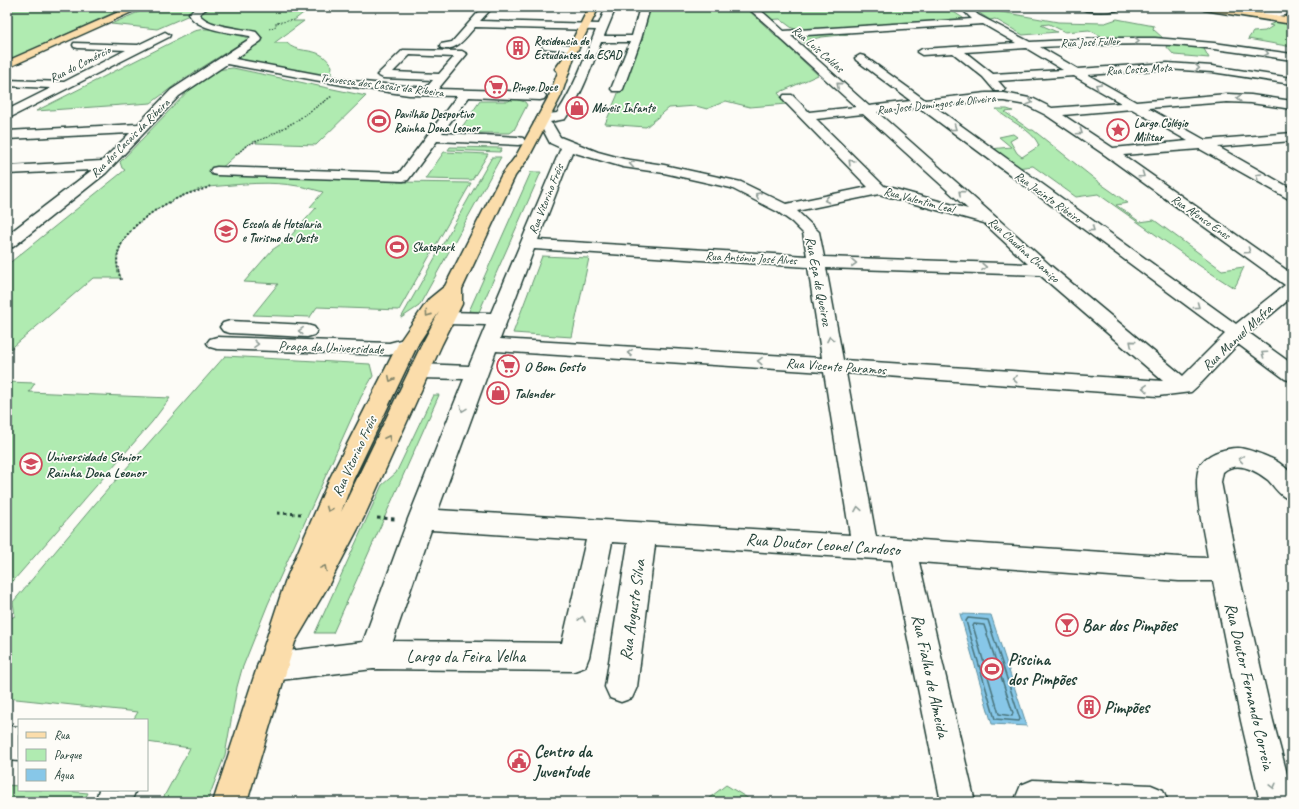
<svg xmlns="http://www.w3.org/2000/svg" width="1299" height="809" viewBox="0 0 1299 809" font-family="Caveat,sans-serif">
	<rect width="100%" height="100%" fill="#fdfcf7"/>
	<filter id="ink" filterUnits="userSpaceOnUse"><feTurbulence type="fractalNoise" baseFrequency=".025" numOctaves="2"/><feDisplacementMap in="SourceGraphic" scale="8" xChannelSelector="R" yChannelSelector="G"/><feConvolveMatrix kernelMatrix="1 2 1 2 8 2 1 2 1" color-interpolation-filters="sRGB"/></filter>
	<g filter="url(#ink)">
		<g fill="#b0ebb1" stroke="#689472">
			<polygon points="7,7 126,7 7,61"/>
			<path d="M150,7H311L293,21H304L274,43H287C296,53 312,48 323,56C326,58 329,62 332,66L331,74L320,78L225,60L257,37L214,27L194,13L157,29L111,24Z"/>
			<polygon points="648,7 745,7 818,75 778,93 787,104 750,107 726,101 707,109 696,106 669,108 646,127 605,124 617,96"/>
			<polygon points="752,7 946,7 966,20 799,30 792,28 780,19 766,20"/>
			<polygon points="1222,7 1280,7 1288,11 1265,14"/>
			<polygon points="976,11 996,11 1058,22 1105,23 1117,19 1154,26 1153,29 1164,39 1105,38 1089,30 1065,32 1049,24 1041,25 1057,32 1023,35 995,19 990,20"/>
			<polygon points="1245,16 1292,23 1292,47 1248,39 1253,32 1265,31 1273,26 1269,25 1276,22"/>
			<polygon points="204,29 214,29 249,38 179,82 151,103 36,111 194,31"/>
			<polygon points="845,32 850,34 822,37 808,40 806,44 813,50 811,51 797,36"/>
			<polygon points="1165,45 1203,47 1209,58 1174,55"/>
			<path d="M233,68L366,96L316,145L256,143V141L247,145L218,171L398,180L397,182L471,183L399,310L317,307L310,317L253,315L278,284L244,282L272,250L287,240L316,208L310,207L323,192C290,182 266,182 232,185C224,186 216,186 208,187C176,195 127,221 118,254C115,262 118,270 121,278H93L7,352V265L125,170L122,168L120,162L191,88L215,70Z"/>
			<polygon points="512,98 525,102 527,105 514,130 510,133 466,133 469,128 462,127 480,101 509,101"/>
			<path d="M996,109H1007L1013,111L1005,112L1030,130H1033L1101,184L1128,203L1116,205L1140,222L1154,220L1222,270L1244,267C1240,274 1239,281 1234,288L1200,266L1098,194L1076,197L1033,166L1016,168L990,149L1011,147L999,137L1013,134L1017,137L1010,141L1017,153L1022,157L1039,146C1033,129 1009,122 996,109Z"/>
			<polygon points="450,147 502,148 500,152 448,150"/>
			<polygon points="444,152 488,154 472,180 425,179"/>
			<polygon points="492,157 501,157 419,306 401,318"/>
			<polygon points="531,172 541,172 479,312 469,311"/>
			<polygon points="542,256 589,258 572,337 513,333"/>
			<polygon points="225,356 370,364 373,376 361,397 268,604 242,669 237,687 225,755 207,802 161,802 190,748 147,742 147,720 133,720 138,712 7,698 7,620 15,616 13,602 95,504"/>
			<polygon points="7,382 35,383 29,392 170,398 152,422 7,588"/>
			<polygon points="433,395 439,395 333,633 315,633 382,485 396,473"/>
			<polygon points="7,785 19,786 19,790 56,790 88,793 83,802 7,802"/>
			<polygon points="726,785 754,802 704,802"/>
		</g>
		<polygon fill="#87c7e8" stroke="#5d90a0" points="960,614 991,615 1027,726 992,724"/>
		<g fill="none" stroke-linecap="round" stroke-linejoin="round">
			<g stroke="#49747c" stroke-width="1.5">
				<polygon points="968,618 988,620 1020,719 1019,721 995,719 966,621"/>
				<polygon points="974,624 984,625 1013,713 1012,716 999,714 973,626"/>
			</g>
			<g stroke="#1f3d34" stroke-width="3">
				<g id="minor">
					<path d="M198,7H209L199,14C208,27 241,28 256,32L262,39L261,41L235,59L353,81L426,88L433,80L383,78L377,75L403,50L462,51L467,54L438,89L540,92L544,93L546,96L544,99L540,100L469,97L442,133L518,137L523,138L525,141L523,144L518,145L437,141L408,180L403,181L217,175L212,174L210,171L212,168L217,167L399,173L457,96L409,95L353,87L227,64L179,96L106,173L13,247L7,248V235L92,170L7,174V166L102,161L130,133L7,139V131L138,124L171,90L251,38L250,36C235,33 193,30 189,13ZM410,55L454,57L439,74L393,72Z"/>
					<path d="M483,7H493L480,21L599,24L606,7H616L604,36H632L640,7H650L641,39L623,89L621,91H613L611,89L630,42H601C591,68 582,95 565,119L550,122L553,125L560,137L598,152L624,159L664,165L741,182L786,204L868,187L784,101L782,98L784,95H792L809,112L856,107L779,37L777,36L776,33L747,7H757L784,31L972,19L963,10L966,7H977L973,10L978,15L1030,42L1108,38H1155L1214,43L1292,54V60C1253,54 1214,48 1174,45C1129,43 1084,45 1040,47L1078,69L1167,63L1212,66L1292,78L1291,84L1212,72L1167,69L1088,75L1136,102L1227,94L1251,95L1292,101V109L1251,103L1227,102L1148,108L1205,140L1292,133V141L1218,147L1292,189V200L1287,198L1200,149L1123,155L1292,274V297L1249,333L1292,364V381L1285,379L1238,344L1202,382L1191,392L1158,396L846,373L876,537L1179,557L1208,558C1205,536 1192,487 1199,468C1204,454 1225,448 1238,448C1245,448 1264,455 1270,458C1278,461 1286,468 1292,474V500C1289,499 1285,498 1283,496C1277,492 1273,485 1268,480C1255,470 1237,460 1223,472L1221,482L1238,570L1273,721L1292,793V802H1260L1241,721L1213,581H1179L919,562L975,802H941L892,560L655,545L637,687L632,698L621,702L610,698L605,687L628,543L612,542L589,657L585,667L574,671L373,669L272,681L261,677L257,667L261,657L272,653L363,642L408,519L464,379L419,378L412,376L409,371L412,366L419,364L469,366L486,325L446,324L439,322L436,318L439,314L446,312L491,313L561,148L550,143L542,128L535,126L534,123L538,120L537,118L539,115L557,113C574,89 585,57 596,30L475,27C466,37 457,52 441,48L440,46L441,44L452,42ZM983,24L1016,43L922,49L917,52L922,55L953,53L983,77L995,91H1003L1005,89L998,81L1074,76L1121,103L1052,108L1034,99L1004,93H986L925,100L864,56L860,55L855,58L856,60L911,101L869,106L791,36ZM1026,48L1063,70L993,74L965,52ZM986,101H1004L1026,105L1046,115L1105,155L1285,285L1236,324L934,106ZM920,108L1225,334L1183,376L1051,266L877,112ZM1132,109L1188,141L1113,148L1063,115ZM863,114L968,209L884,186L816,119ZM572,152L623,167L664,173L731,188L778,212L792,222L803,233L807,256L538,240ZM879,194L984,223L1028,264L824,257L819,232L797,211ZM534,249L808,267L822,358L500,339ZM826,268L1040,275L1163,381L843,360ZM496,351L824,372L850,535L438,510ZM431,530L586,540L562,643L393,641Z"/>
					<path d="M1078,7H1124C1117,13 1085,13 1078,7Z"/>
					<polygon points="1171,7 1183,7 1178,10 1173,9"/>
					<path d="M1288,8L1291,9L1292,12C1286,16 1266,19 1260,14L1265,11Z"/>
					<polygon points="165,32 170,35 169,37 7,119 7,110 51,88 7,86 7,80 64,82 126,50 78,48 74,47 73,45 74,43 138,45"/>
					<polygon points="547,43 574,45 579,48 574,51 543,48 542,46 543,44"/>
					<polygon points="230,321 307,325 314,327 317,331 314,335 307,337 230,333 223,331 220,327 223,323"/>
					<polygon points="217,337 389,343 408,338 415,340 418,344 415,348 389,355 217,349 210,347 207,343 210,339"/>
					<polygon points="7,726 19,727 19,761 7,760"/>
					<polygon points="1033,780 1151,785 1163,790 1168,802 1018,802 1016,797 1021,785"/>
					<polygon points="99,790 136,790 131,802 95,802"/>
				</g>
			</g>
			<g stroke="#1f3d34" stroke-width="3">
				<g id="major">
					<polygon points="130,7 143,7 7,68 7,61"/>
					<path d="M589,7H599L574,57L561,96L529,157L515,176L462,289V304L442,344L364,517L328,586L295,642L247,802H213L285,582L329,480L398,344L429,299L445,286L501,176L516,156L549,96L558,72L555,69L564,57ZM439,312L422,344L341,512L353,480L418,344Z"/>
					<polygon points="1199,7 1221,7 1292,18 1292,24 1204,10"/>
				</g>
			</g>
			<g stroke="#1f3d34" stroke-width="1" stroke-dasharray="1.5 1.5" stroke-linecap="butt">
				<polyline points="39,7 67,11 92,8"/>
				<polyline points="269,29 276,26 276,23 294,20"/>
			</g>
			<polyline stroke="#1f3d34" stroke-width="1.5" stroke-dasharray="1.5 1.5" stroke-linecap="butt" points="236,155 247,145 268,137 296,121 332,96"/>
			<path stroke="#1f3d34" stroke-width="2" stroke-dasharray="2 2" stroke-linecap="butt" d="M121,280C118,271 116,263 118,253C124,226 165,202 190,193C197,191 204,190 210,186"/>
			<g stroke="#1f3d34" stroke-width="3" stroke-dasharray="3.5 3.5" stroke-linecap="butt">
				<polyline points="277,513 301,514"/>
				<polyline points="377,518 396,519"/>
			</g>
			<use href="#minor" fill="#fdfcf7" fill-rule="evenodd"/>
			<use href="#major" fill="#fbddab" fill-rule="evenodd"/>
		</g>
		<defs><path id="oneway-chevron" d="M-2-3.5L2.5 0L-2 3.5" fill="none" stroke-width="1.6" stroke-linecap="round" stroke-linejoin="round"/></defs>
		<g stroke="#8e9c96">
			<use href="#oneway-chevron" transform="translate(1137 41) rotate(1)"/>
			<use href="#oneway-chevron" transform="translate(1266 53) rotate(10)"/>
			<use href="#oneway-chevron" transform="translate(1197 68) rotate(5)"/>
			<use href="#oneway-chevron" transform="translate(839 85) rotate(-139)"/>
			<use href="#oneway-chevron" transform="translate(1098 86) rotate(-150)"/>
			<use href="#oneway-chevron" transform="translate(1239 98) rotate(-177)"/>
			<use href="#oneway-chevron" transform="translate(1030 102) rotate(16)"/>
			<use href="#oneway-chevron" transform="translate(954 128) rotate(36)"/>
			<use href="#oneway-chevron" transform="translate(1080 132) rotate(34)"/>
			<use href="#oneway-chevron" transform="translate(851 162) rotate(-135)"/>
			<use href="#oneway-chevron" transform="translate(632 164) rotate(-171)"/>
			<use href="#oneway-chevron" transform="translate(1142 175) rotate(35)"/>
			<use href="#oneway-chevron" transform="translate(1258 176) rotate(-150)"/>
			<use href="#oneway-chevron" transform="translate(961 193) rotate(-138)"/>
			<use href="#oneway-chevron" transform="translate(758 195) rotate(-154)"/>
			<use href="#oneway-chevron" transform="translate(827 200) rotate(168)"/>
			<use href="#oneway-chevron" transform="translate(1092 229) rotate(36)"/>
			<use href="#oneway-chevron" transform="translate(1248 251) rotate(35)"/>
			<use href="#oneway-chevron" transform="translate(854 263) rotate(2)"/>
			<use href="#oneway-chevron" transform="translate(984 267) rotate(2)"/>
			<use href="#oneway-chevron" transform="translate(1197 306) rotate(36)"/>
			<use href="#oneway-chevron" transform="translate(301 331) rotate(-177)"/>
			<use href="#oneway-chevron" transform="translate(830 339) rotate(-101)"/>
			<use href="#oneway-chevron" transform="translate(1132 343) rotate(-140)"/>
			<use href="#oneway-chevron" transform="translate(256 344) rotate(2)"/>
			<use href="#oneway-chevron" transform="translate(630 353) rotate(-177)"/>
			<use href="#oneway-chevron" transform="translate(1264 354) rotate(-145)"/>
			<use href="#oneway-chevron" transform="translate(760 361) rotate(-177)"/>
			<use href="#oneway-chevron" transform="translate(1015 379) rotate(-176)"/>
			<use href="#oneway-chevron" transform="translate(1145 388) rotate(-176)"/>
			<use href="#oneway-chevron" transform="translate(463 409) rotate(111)"/>
			<use href="#oneway-chevron" transform="translate(1241 459) rotate(-171)"/>
			<use href="#oneway-chevron" transform="translate(858 509) rotate(-99)"/>
			<use href="#oneway-chevron" transform="translate(582 619) rotate(-78)"/>
			<use href="#oneway-chevron" transform="translate(1273 786) rotate(76)"/>
		</g>
		<g stroke="#82856a">
			<use href="#oneway-chevron" transform="translate(428 314) rotate(125)"/>
			<use href="#oneway-chevron" transform="translate(391 379) rotate(116)"/>
			<use href="#oneway-chevron" transform="translate(388 438) rotate(-65)"/>
			<use href="#oneway-chevron" transform="translate(329 509) rotate(112)"/>
			<use href="#oneway-chevron" transform="translate(324 568) rotate(-62)"/>
		</g>
	</g>
	<defs>
		<g id="building-ring" transform="scale(1.15)"><circle r="9.5" fill="#fdfcf7" stroke="#d1495b" stroke-width="1.5"/><path d="M-4-6H4V6H1V3H-1V6H-4ZM-2.5-4.3h1.7v1.8h-1.7ZM.8-4.3h1.7v1.8H.8ZM-2.5-1h1.7V.8h-1.7ZM.8-1h1.7V.8H.8Z" fill="#d1495b"/></g>
		<g id="supermarket-ring" transform="scale(1.15)"><circle r="9.5" fill="#fdfcf7" stroke="#d1495b" stroke-width="1.5"/><path d="M-6-5.5h2.5l.6 2H6L4.5 2H-2.5L-4.4-4H-6ZM-1.5 3.2a1.3 1.3 0 1 0 .1 0ZM3 3.2a1.3 1.3 0 1 0 .1 0Z" fill="#d1495b"/></g>
		<g id="shop-ring" transform="scale(1.15)"><circle r="9.5" fill="#fdfcf7" stroke="#d1495b" stroke-width="1.5"/><path d="M-5-2.5h2.3a2.7 3.5 0 0 1 5.4 0H5L5.5 6h-11ZM-1.5-2.5h3a1.5 2.3 0 0 0-3 0Z" fill="#d1495b"/></g>
		<g id="stadium-ring" transform="scale(1.15)"><circle r="9.5" fill="#fdfcf7" stroke="#d1495b" stroke-width="1.5"/><path d="M0-5a6.5 5 0 1 0 0 10a6.5 5 0 1 0 0-10ZM-3.5-1.8h7v3.6h-7Z" fill="#d1495b"/></g>
		<g id="sight-ring" transform="scale(1.15)"><circle r="9.5" fill="#fdfcf7" stroke="#d1495b" stroke-width="1.5"/><path d="M0-6L1.8-2.2L6-1.7L2.9 1.2L3.7 5.4L0 3.3L-3.7 5.4L-2.9 1.2L-6-1.7L-1.8-2.2Z" fill="#d1495b"/></g>
		<g id="school-ring" transform="scale(1.15)"><circle r="9.5" fill="#fdfcf7" stroke="#d1495b" stroke-width="1.5"/><path d="M0-5L7-2L0 1L-7-2ZM-4 1L0 2.5L4 1V4Q0 6-4 4Z" fill="#d1495b"/></g>
		<g id="bar-ring" transform="scale(1.15)"><circle r="9.5" fill="#fdfcf7" stroke="#d1495b" stroke-width="1.5"/><path d="M-6-5H6L.8 .8V4.5H3.5V6h-7V4.5H-.8V.8Z" fill="#d1495b"/></g>
		<g id="civic-ring" transform="scale(1.15)"><circle r="9.5" fill="#fdfcf7" stroke="#d1495b" stroke-width="1.5"/><path d="M-.6-6.5H3V-4.5H.6V-3L4-1V1h2V6H-6V1h2V-1L-.6-3ZM-1.2 2.5V6h2.4V2.5Z" fill="#d1495b"/></g>
	</defs>
	<g fill-rule="evenodd">
		<use href="#building-ring" x="518" y="48"/>
		<use href="#supermarket-ring" x="496" y="87"/>
		<use href="#shop-ring" x="577" y="108"/>
		<use href="#stadium-ring" x="379" y="121"/>
		<use href="#sight-ring" x="1118" y="130"/>
		<use href="#school-ring" x="226" y="231"/>
		<use href="#stadium-ring" x="397" y="247"/>
		<use href="#supermarket-ring" x="508" y="366"/>
		<use href="#shop-ring" x="498" y="393"/>
		<use href="#school-ring" x="31" y="464"/>
		<use href="#bar-ring" x="1067" y="625"/>
		<use href="#stadium-ring" x="992" y="669"/>
		<use href="#building-ring" x="1089" y="707"/>
		<use href="#civic-ring" x="519" y="761"/>
	</g>
	<g text-anchor="middle" stroke-width="3.5" stroke-linejoin="round" paint-order="stroke">
		<g font-size="12" font-weight="bold" fill="#1f3d34" stroke="#fdfcf7" text-anchor="start">
			<text x="534" y="45">Residencia de<tspan x="534" dy="14">Estudantes da ESAD</tspan></text>
			<text x="512" y="91">Pingo Doce</text>
			<text x="592" y="112">Móveis Infante</text>
			<text x="394" y="118">Pavilhão Desportivo<tspan x="394" dy="14">Rainha Dona Leonor</tspan></text>
			<text x="1134" y="127">Largo Colégio<tspan x="1134" dy="14">Militar</tspan></text>
			<text x="242" y="228">Escola de Hotelaria<tspan x="242" dy="14">e Turismo do Oeste</tspan></text>
			<text x="412" y="251">Skatepark</text>
		</g>
		<g font-size="12" fill="#1f3d34" stroke="#fdfcf7">
			<text transform="translate(1090 42) rotate(-2)" y="4">Rua José Fuller</text>
			<text transform="translate(818 49) rotate(41)" y="4">Rua Luís Caldas</text>
			<text transform="translate(80 64) rotate(-27)" y="4">Rua do Comércio</text>
			<text transform="translate(1139 69) rotate(-3)" y="4">Rua Costa Mota</text>
			<text transform="translate(382 85) rotate(7)" y="4">Travessa dos Casais da Ribeira</text>
			<text transform="translate(936 104) rotate(-6)" y="4">Rua José Domingos de Oliveira</text>
			<text transform="translate(130 138) rotate(-45)" y="4">Rua dos Casais da Ribeira</text>
			<text transform="translate(1048 197) rotate(36)" y="4">Rua Jacinto Ribeiro</text>
			<text transform="translate(546 199) rotate(-68)" y="4">Rua Vitorino Fróis</text>
			<text transform="translate(919 200) rotate(15)" y="4">Rua Valentim Leal</text>
			<text transform="translate(1201 217) rotate(35)" y="4">Rua Afonso Enes</text>
			<text transform="translate(1024 250) rotate(42)" y="4">Rua Claudina Chamiço</text>
			<text transform="translate(751 258) rotate(3)" y="4">Rua António José Alves</text>
		</g>
		<g font-size="14" fill="#1f3d34" stroke="#fdfcf7">
			<text transform="translate(819 281) rotate(79)" y="5">Rua Eça de Queiroz</text>
			<text transform="translate(1237 337) rotate(-43)" y="5">Rua Manuel Mafra</text>
			<text transform="translate(331 347) rotate(2)" y="5">Praça da Universidade</text>
			<text transform="translate(836 366) rotate(4)" y="5">Rua Vicente Paramos</text>
			<text transform="translate(354 456) rotate(-65)" y="5">Rua Vitorino Fróis</text>
		</g>
		<g font-size="14" font-weight="bold" fill="#1f3d34" stroke="#fdfcf7" text-anchor="start">
			<text x="524" y="371">O Bom Gosto</text>
			<text x="514" y="398">Talender</text>
			<text x="46" y="461">Universidade Sénior<tspan x="46" dy="16">Rainha Dona Leonor</tspan></text>
		</g>
		<g font-size="17" fill="#1f3d34" stroke="#fdfcf7">
			<text transform="translate(823 544) rotate(4)" y="6">Rua Doutor Leonel Cardoso</text>
			<text transform="translate(632 610) rotate(-82)" y="6">Rua Augusto Silva</text>
			<text x="466" y="662">Largo da Feira Velha</text>
			<text transform="translate(931 676) rotate(78)" y="6">Rua Fialho de Almeida</text>
			<text transform="translate(1250 686) rotate(77)" y="6">Rua Doutor Fernando Correia</text>
		</g>
		<g font-size="17" font-weight="bold" fill="#1f3d34" stroke="#fdfcf7" text-anchor="start">
			<text x="1082" y="631">Bar dos Pimpões</text>
			<text x="1008" y="665">Piscina<tspan x="1008" dy="20">dos Pimpões</tspan></text>
			<text x="1104" y="713">Pimpões</text>
			<text x="534" y="757">Centro da<tspan x="534" dy="20">Juventude</tspan></text>
		</g>
	</g>
	<rect width="1299" height="809" fill="none" stroke="#fdfcf7" stroke-width="24"/>
	<rect x="12" y="12" width="1275" height="785" fill="none" stroke="#1f3d34" stroke-width="1.5" filter="url(#ink)"/>
	<rect x="18" y="719" width="130" height="72" fill="#fdfcf7" stroke="#a4b0a9"/>
	<rect x="26" y="732" width="20" height="6" fill="#fbddab" stroke="#a4b0a9"/>
	<text x="54" y="739" font-size="12" fill="#1f3d34">Rua</text>
	<rect x="26" y="749" width="20" height="12" fill="#b0ebb1" stroke="#a4b0a9"/>
	<text x="54" y="759" font-size="12" fill="#1f3d34">Parque</text>
	<rect x="26" y="769" width="20" height="12" fill="#87c7e8" stroke="#a4b0a9"/>
	<text x="54" y="779" font-size="12" fill="#1f3d34">Água</text>
</svg>
